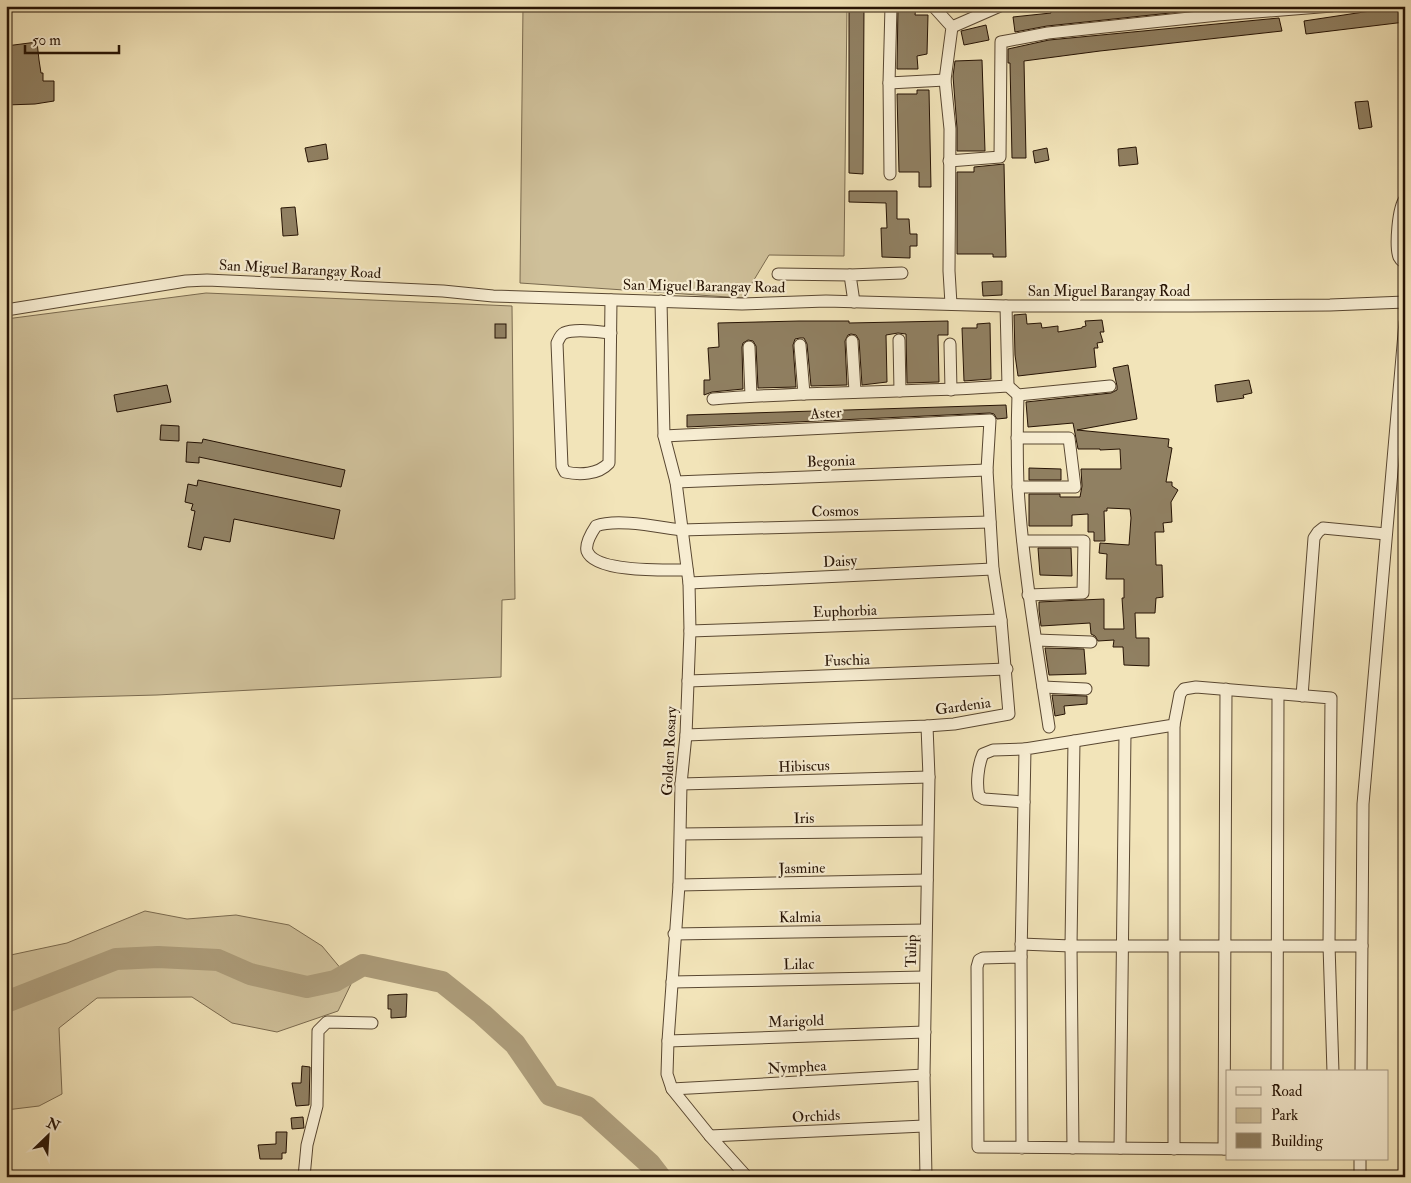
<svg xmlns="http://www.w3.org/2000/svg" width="1411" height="1183" viewBox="0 0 1411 1183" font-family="'IM FELL Double Pica',serif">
	<rect width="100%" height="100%" fill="#f2e4b9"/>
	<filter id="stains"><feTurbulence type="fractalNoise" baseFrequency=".004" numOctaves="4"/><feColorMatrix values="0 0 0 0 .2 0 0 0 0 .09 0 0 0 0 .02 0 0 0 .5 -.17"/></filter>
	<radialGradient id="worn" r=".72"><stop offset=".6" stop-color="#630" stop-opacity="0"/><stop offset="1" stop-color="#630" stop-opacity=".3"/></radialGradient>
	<g fill="#cfc09a" stroke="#7a6a4f">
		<polygon points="523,6 847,6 844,256 769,255 743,298 520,283"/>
		<polygon points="206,293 512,306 515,599 502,600 501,677 157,695 6,699 6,319"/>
		<polygon points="145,911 187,919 236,915 289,925 322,946 352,982 338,1011 277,1032 232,1023 192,997 97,998 59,1028 62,1094 39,1106 6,1110 6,956 67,943"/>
	</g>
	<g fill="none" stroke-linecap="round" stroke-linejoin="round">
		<polyline stroke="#ad9d7b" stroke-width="22" points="6,1002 116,959 158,957 218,960 250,974 307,987 335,981 363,965 442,982 482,1014 515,1044 550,1095 587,1107 650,1164 660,1177"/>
	</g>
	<g fill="#908062" stroke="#261304">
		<polygon points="849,6 864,6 863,174 849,173"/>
		<polygon points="898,6 916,6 915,15 928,15 927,54 917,56 918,69 897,69"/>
		<polygon points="1050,6 1082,6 1082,8 1091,8 1107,6 1188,6 1189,11 1047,26 1015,32 1013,17 1051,13"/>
		<polygon points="1405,8 1405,22 1306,34 1304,21 1377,10"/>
		<polygon points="1279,18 1282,31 1100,51 1024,61 1026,158 1012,158 1010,63 1008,63 1008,49 1049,40"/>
		<polygon points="986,25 989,40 964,45 961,31"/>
		<polygon points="37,42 39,60 41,73 43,73 43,81 54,81 54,101 35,104 6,105 6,46"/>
		<polygon points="982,60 985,151 957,151 957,128 953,76 955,61"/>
		<polygon points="917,90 929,90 931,187 919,187 919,172 899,172 897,94 917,94"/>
		<polygon points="1368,101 1372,127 1359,129 1355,102"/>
		<polygon points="326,144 328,159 308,162 305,148"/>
		<polygon points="1136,147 1138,164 1119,166 1118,149"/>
		<polygon points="1047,148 1049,160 1035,163 1033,151"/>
		<polygon points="1004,164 1006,257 993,257 993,254 957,254 957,172 974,172 974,167"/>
		<polygon points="849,191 897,191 897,219 909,219 910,234 917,234 917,246 910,246 910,258 882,257 881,228 887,228 886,203 849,202"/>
		<polygon points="295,207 298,235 283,236 281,208"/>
		<polygon points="1002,281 1002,295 983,296 982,282"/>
		<polygon points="1026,314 1027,324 1041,323 1042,328 1058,326 1058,332 1082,328 1082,327 1086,326 1085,321 1102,320 1104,332 1100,332 1103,342 1097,343 1098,348 1094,348 1096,367 1018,376 1015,355 1014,315"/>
		<polygon points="799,321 849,321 849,323 948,321 948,335 938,335 939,382 907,383 906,334 898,333 886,335 887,382 862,385 859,340 856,335 851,334 848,335 845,341 847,385 811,386 807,344 804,338 800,338 795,339 793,345 796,387 758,388 756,346 753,341 748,340 743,343 742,347 743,389 712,392 704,395 704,380 710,380 708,348 719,347 718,323"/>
		<polygon points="990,323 991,379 964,381 962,328 977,328 977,324"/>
		<rect x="495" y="324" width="11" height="14"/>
		<polygon points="1128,365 1137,419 1077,430 1169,439 1168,447 1172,448 1166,482 1172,482 1172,486 1178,490 1171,502 1172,522 1163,523 1164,532 1155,532 1156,565 1162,565 1163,597 1156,598 1155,613 1135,613 1136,638 1149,638 1149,666 1124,665 1123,647 1113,647 1114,640 1098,641 1095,636 1091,634 1090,623 1041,626 1039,610 1039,602 1104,599 1104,629 1124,629 1122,598 1124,598 1124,579 1106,579 1107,554 1099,553 1100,543 1129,545 1131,518 1130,509 1107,508 1107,511 1104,511 1105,541 1094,541 1094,532 1088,532 1088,514 1072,515 1072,526 1029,526 1029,494 1060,494 1060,497 1080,497 1082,486 1081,469 1121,469 1120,449 1100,450 1100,449 1078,449 1073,423 1028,427 1026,402 1111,393 1117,390 1117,386 1113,368"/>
		<polygon points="1249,380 1252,393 1243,395 1244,398 1217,402 1215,385"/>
		<polygon points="167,385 171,402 117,412 114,395"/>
		<polygon points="1006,405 1007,418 997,419 994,414 990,413 687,427 687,415"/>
		<polygon points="161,425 179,426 179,441 160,440"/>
		<polygon points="203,439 345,470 341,487 199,457 199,463 186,462 187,442 202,443"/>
		<polygon points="1029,468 1061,469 1061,480 1029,480"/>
		<polygon points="198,480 340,510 334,539 234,519 230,542 204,537 201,550 188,547 195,511 191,510 193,504 185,502 188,484 197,486"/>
		<polygon points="1038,548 1071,548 1072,576 1040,575"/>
		<polygon points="1045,648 1084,649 1086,674 1049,675"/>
		<polygon points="1052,695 1087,696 1087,704 1064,706 1065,714 1055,716"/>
		<polygon points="407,994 406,1017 391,1018 391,1009 388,1009 388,995"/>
		<polygon points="302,1066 310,1067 309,1105 296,1106 292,1083 301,1083"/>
		<polygon points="303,1117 304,1128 292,1129 291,1118"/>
		<polygon points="276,1132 287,1132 286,1153 282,1153 282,1159 260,1159 258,1145 276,1144"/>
	</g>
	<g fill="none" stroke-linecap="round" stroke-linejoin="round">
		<g stroke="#594731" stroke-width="13">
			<g id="street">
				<polyline points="933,6 952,27 945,80 950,129 949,271 951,304"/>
				<polyline points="952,27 1000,6"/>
				<polyline points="889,83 945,80"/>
				<polyline points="949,161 1000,157 1001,42 1048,33 1218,15 1332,6"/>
				<polyline points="890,174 889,83 891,6"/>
				<path d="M1405,199C1398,207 1395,247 1399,257C1401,261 1402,261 1405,263"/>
				<polyline points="778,274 850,275"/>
				<polyline points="661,301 664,436 676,482 689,583 690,631 686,735 681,784 679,885 668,1041 667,1074 672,1089 710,1136 747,1177"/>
				<polyline points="854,302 850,275 902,273"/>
				<polyline points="1006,306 1008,386"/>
				<polyline points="6,310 186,281 207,280 443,291 493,296 742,304 826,301 1006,306 1191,306 1330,305 1405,302"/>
				<path d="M611,333C599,332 575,328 564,333C560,335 559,339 557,343L562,466L565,472C579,475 598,475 609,463L611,300"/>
				<polyline points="899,340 900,391"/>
				<polyline points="852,341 855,392"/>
				<polyline points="950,344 951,390"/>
				<polyline points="800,345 804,394"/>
				<polyline points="749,347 751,396"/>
				<path d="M1018,395C1017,426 1017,457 1018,487C1023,568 1037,647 1049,727"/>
				<path d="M713,399C811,391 910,393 1008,386L1018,395L1110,386"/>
				<polyline points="664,436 990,420 987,470 993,569 1001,620 1009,714 954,724 927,726 686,735"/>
				<polyline points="1017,438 1069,438 1075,487 1018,487"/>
				<polyline points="676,482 987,470"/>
				<polyline points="1023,541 1084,541 1083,593 1028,595"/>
				<path d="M687,570C667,570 595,573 587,551C585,543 592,532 596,526C617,518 658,527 681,530L990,522"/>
				<polyline points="689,583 993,569"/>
				<polyline points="690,631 1001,620"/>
				<polyline points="1036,640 1091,642"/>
				<polyline points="688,681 1007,669"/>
				<polyline points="1043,687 1086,689"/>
				<polyline points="1302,696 1314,538 1318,532 1323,528 1386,534"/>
				<polyline points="1174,725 1174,1149"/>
				<polyline points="681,784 929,777"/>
				<path d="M1024,802L984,799L979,796C976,784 978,765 983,754L993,750L1025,749"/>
				<polyline points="681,834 927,831"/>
				<polyline points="679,885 927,880"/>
				<polyline points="674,934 926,930"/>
				<polyline points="1021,944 1071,946 1074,741"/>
				<polyline points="1021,957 1025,749 1174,725 1180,694 1184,689 1196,687 1331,698 1329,945 1333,1072"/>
				<polyline points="672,982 925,977"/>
				<polyline points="668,1041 925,1032"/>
				<polyline points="1277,1072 1278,694"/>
				<polyline points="1361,1072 1363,804 1405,322"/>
				<polyline points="672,1089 924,1075"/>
				<polyline points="710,1136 924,1126"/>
				<path d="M1022,1148L1021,957L983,958L979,960L977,967L978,1147C1061,1148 1144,1148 1227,1149"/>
				<polyline points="1073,1148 1071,946 1362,946"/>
				<polyline points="1120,1148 1125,733"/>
				<polyline points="1224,1149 1226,689"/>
				<polyline points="304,1177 307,1145 317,1106 318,1031 327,1022 372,1023"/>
				<polyline points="912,1177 926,1176"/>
				<polyline points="926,1177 924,1075 929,777 927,726"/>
				<polyline points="1360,1177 1360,1159"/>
			</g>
		</g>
		<use href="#street" stroke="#f7edd2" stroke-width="11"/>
	</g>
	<g text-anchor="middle" stroke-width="4.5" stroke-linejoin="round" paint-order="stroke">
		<g font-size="15" fill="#261304" stroke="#f7edd2">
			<text transform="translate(300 269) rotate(3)" y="5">San Miguel Barangay Road</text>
			<text transform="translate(704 286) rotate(1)" y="5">San Miguel Barangay Road</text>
			<text x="1109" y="296">San Miguel Barangay Road</text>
			<text transform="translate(826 413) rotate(-3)" y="5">Aster</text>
			<text transform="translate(831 461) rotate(-2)" y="5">Begonia</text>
			<text transform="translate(835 511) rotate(-1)" y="5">Cosmos</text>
			<text transform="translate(840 561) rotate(-3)" y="5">Daisy</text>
			<text transform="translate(845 611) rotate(-2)" y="5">Euphorbia</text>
			<text transform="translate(847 660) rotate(-2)" y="5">Fuschia</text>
			<text transform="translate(963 706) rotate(-8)" y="5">Gardenia</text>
			<text transform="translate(669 751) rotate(-87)" y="5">Golden Rosary</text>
			<text transform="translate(804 766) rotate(-2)" y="5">Hibiscus</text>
			<text transform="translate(804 818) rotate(-1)" y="5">Iris</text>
			<text transform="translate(802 868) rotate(-1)" y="5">Jasmine</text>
			<text transform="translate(800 917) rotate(-1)" y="5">Kalmia</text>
			<text transform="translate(911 951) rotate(-89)" y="5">Tulip</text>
			<text transform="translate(799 964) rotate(-1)" y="5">Lilac</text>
			<text transform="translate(796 1021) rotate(-2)" y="5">Marigold</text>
			<text transform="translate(797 1067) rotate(-3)" y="5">Nymphea</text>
			<text transform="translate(816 1116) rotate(-3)" y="5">Orchids</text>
		</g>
	</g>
	<rect width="1411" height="1183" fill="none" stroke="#f2e4b9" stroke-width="25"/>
	<rect x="8" y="8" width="1396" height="1168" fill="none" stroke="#261304" stroke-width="2.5"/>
	<rect x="12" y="12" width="1386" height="1158" fill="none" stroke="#261304"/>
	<rect x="1226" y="1070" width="162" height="90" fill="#f7edd2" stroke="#a39680"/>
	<rect x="1236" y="1087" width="25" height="8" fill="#f7edd2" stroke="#a39680"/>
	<text x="1271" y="1096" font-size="15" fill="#261304">Road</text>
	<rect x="1236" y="1108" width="25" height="15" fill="#cfc09a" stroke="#a39680"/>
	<text x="1271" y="1120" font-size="15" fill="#261304">Park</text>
	<rect x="1236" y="1133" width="25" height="15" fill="#908062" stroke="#a39680"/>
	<text x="1271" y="1146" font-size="15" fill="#261304">Building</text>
	<g transform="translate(48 1136) rotate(25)" stroke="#f7edd2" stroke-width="4" paint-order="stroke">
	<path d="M0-4L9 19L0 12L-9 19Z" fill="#261304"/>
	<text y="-8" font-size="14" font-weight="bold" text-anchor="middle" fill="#261304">N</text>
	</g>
	<path d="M25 45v8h94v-8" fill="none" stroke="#261304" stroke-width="2.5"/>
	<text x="32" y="45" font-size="15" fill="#261304" stroke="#f7edd2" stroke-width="4" paint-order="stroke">50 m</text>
	<rect width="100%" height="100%" filter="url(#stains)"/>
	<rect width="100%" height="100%" fill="url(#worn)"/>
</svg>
